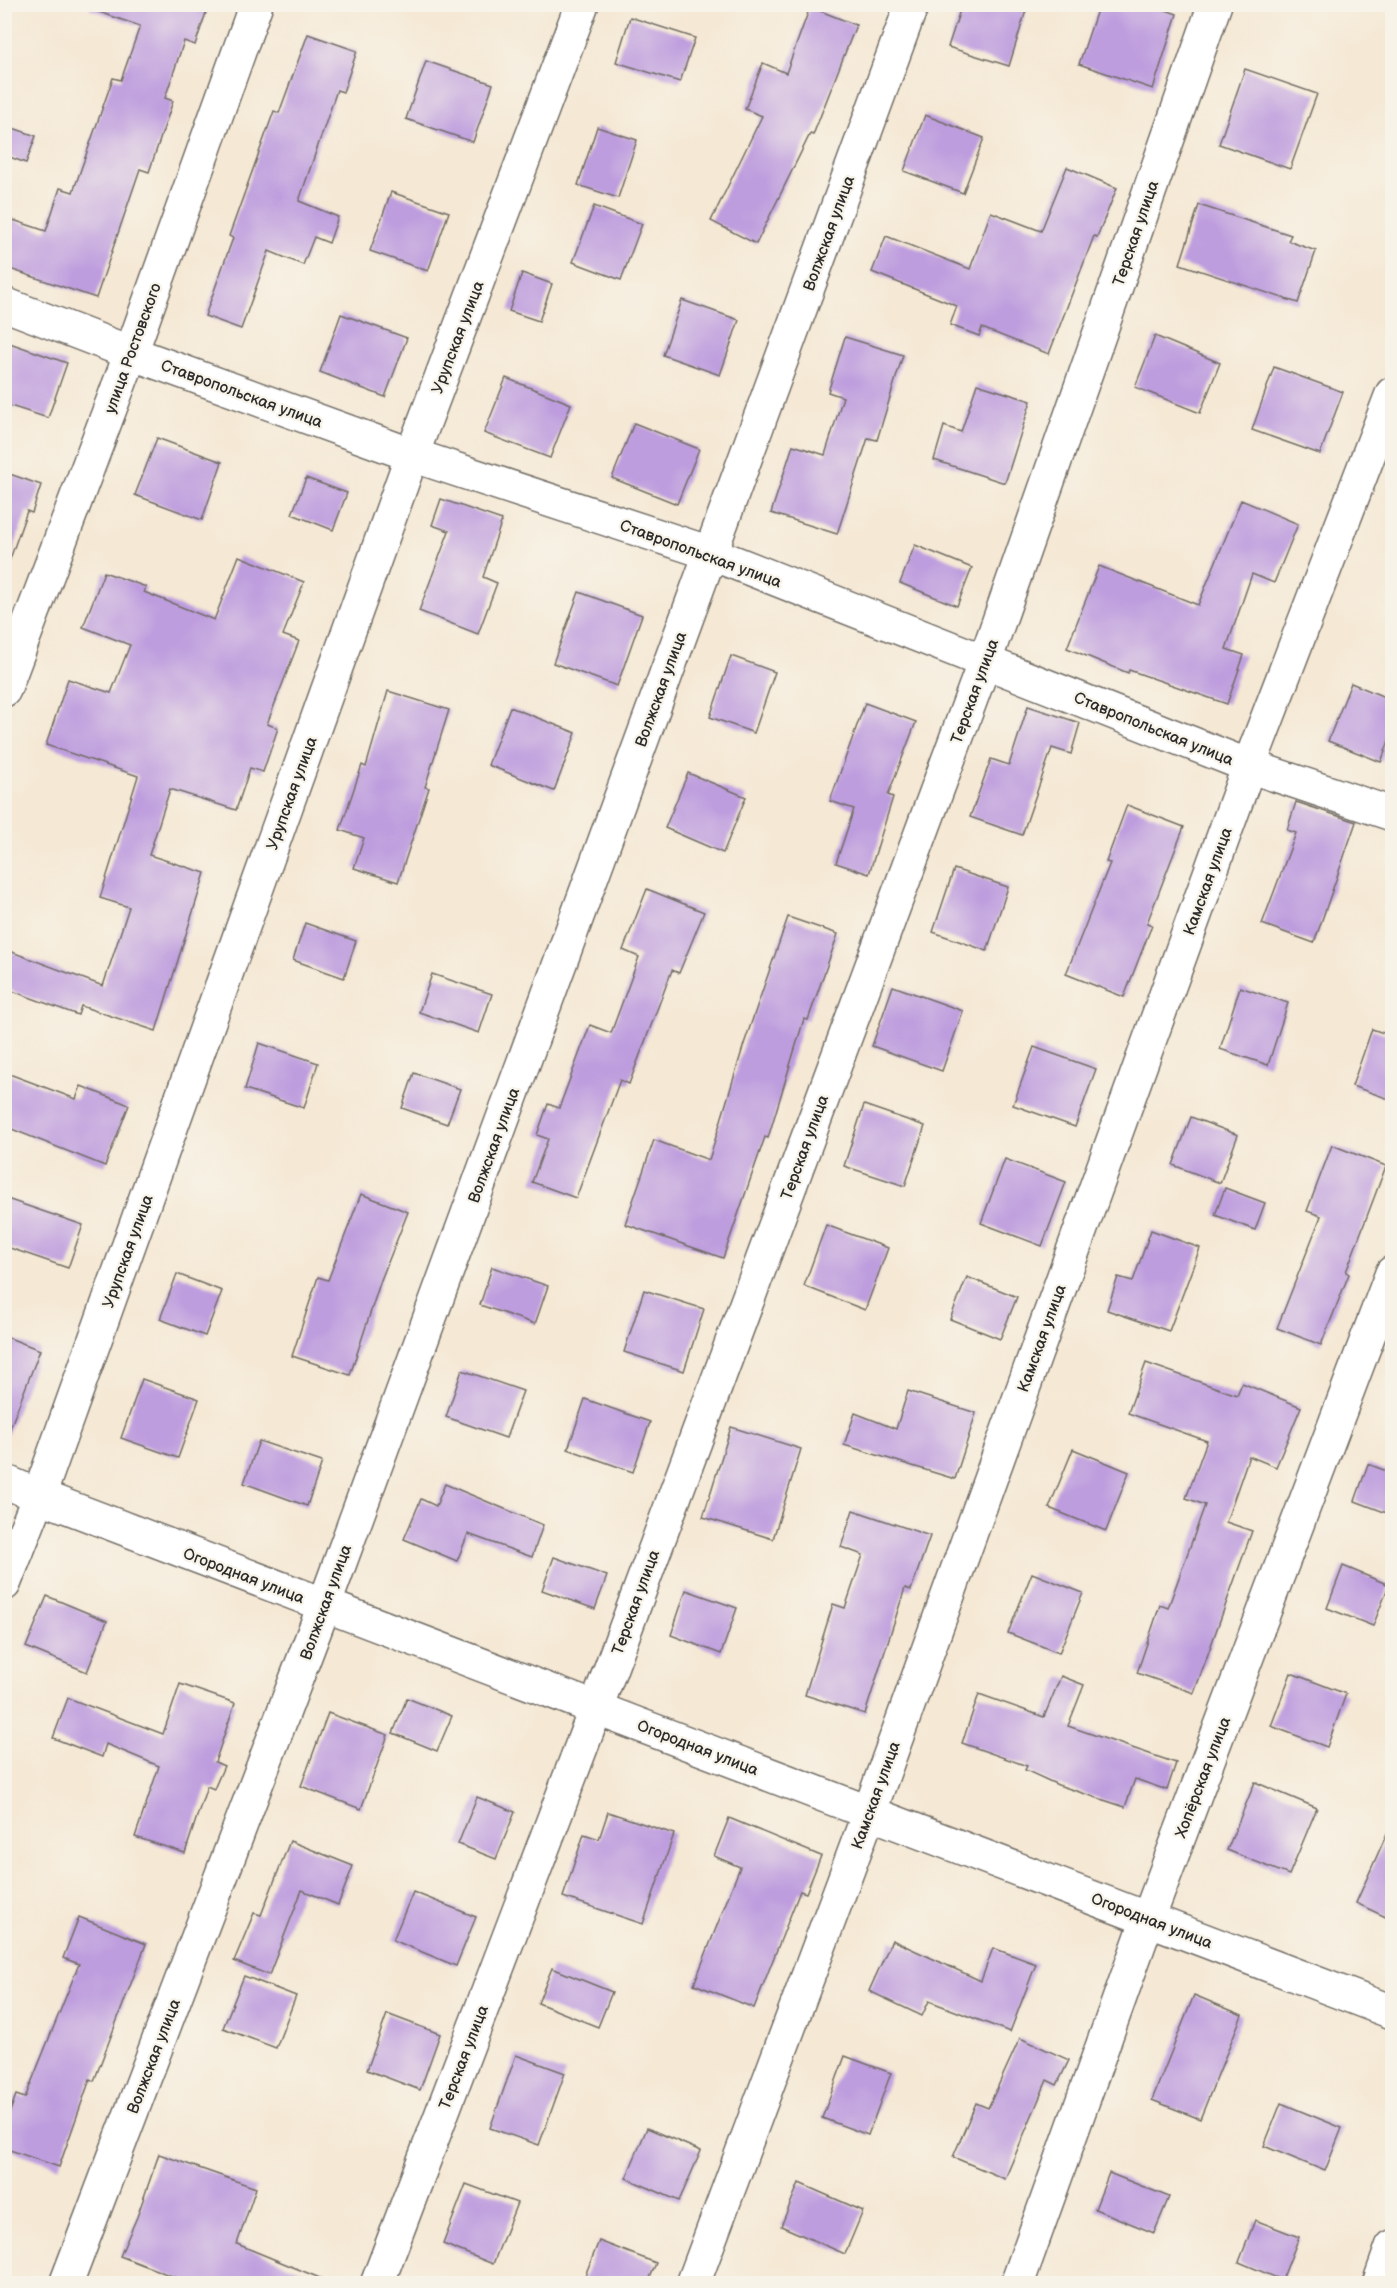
<svg xmlns="http://www.w3.org/2000/svg" width="1397" height="2288" viewBox="0 0 1397 2288" font-family="'Balsamiq Sans',sans-serif">
	<rect width="100%" height="100%" fill="#f7f3e8"/>
	<filter id="ink" filterUnits="userSpaceOnUse"><feTurbulence type="fractalNoise" baseFrequency=".0167" numOctaves="2"/><feDisplacementMap in="SourceGraphic" scale="12" xChannelSelector="R" yChannelSelector="G"/><feConvolveMatrix kernelMatrix="1 2 1 2 8 2 1 2 1" color-interpolation-filters="sRGB"/></filter>
	<filter id="wash" filterUnits="userSpaceOnUse"><feTurbulence type="fractalNoise" baseFrequency=".008" numOctaves="4" result="noise"/><feDisplacementMap in="SourceGraphic" scale="24" xChannelSelector="R" yChannelSelector="G"/><feGaussianBlur stdDeviation="1.35" result="paint"/><feColorMatrix in="noise" values="0 0 0 0 0 0 0 0 0 0 0 0 0 0 0 0 0 1.4 0 .05"/><feComposite in="paint" operator="in"/></filter>
	<g filter="url(#wash)">
		<rect width="100%" height="100%" fill="#f5e8d4"/>
		<g id="blocks">
			<g fill="#be9dde">
				<polygon points="90,4 209,4 195,45 184,41 165,98 173,101 149,172 140,169 96,298 4,267 4,246 13,220 46,231 60,188 73,192 113,78 121,80 140,26 90,9"/>
				<polygon points="962,4 1028,4 1009,66 948,47"/>
				<polygon points="1099,4 1149,4 1177,14 1153,89 1079,64"/>
				<polygon points="810,7 856,25 813,135 810,134 756,244 711,221 762,116 745,109 763,63 786,73"/>
				<polygon points="630,17 695,38 680,82 616,62"/>
				<polygon points="308,34 357,51 343,92 337,90 299,201 338,217 329,243 314,237 303,265 269,251 241,329 205,316 233,238 229,236 274,111 279,113"/>
				<polygon points="426,61 493,84 473,142 406,119"/>
				<polygon points="1245,69 1317,94 1290,169 1219,144"/>
				<polygon points="925,115 984,138 963,193 904,171"/>
				<polygon points="4,125 36,136 26,163 4,155"/>
				<polygon points="597,127 637,140 618,198 578,185"/>
				<polygon points="1067,167 1117,188 1097,237 1094,236 1049,354 982,328 979,336 950,325 957,306 872,272 886,236 970,269 991,212 1041,231"/>
				<polygon points="391,192 449,212 428,271 370,251"/>
				<polygon points="1199,205 1291,235 1288,241 1316,251 1298,303 1180,264"/>
				<polygon points="594,206 642,224 621,280 573,262"/>
				<polygon points="522,273 552,284 539,321 509,311"/>
				<polygon points="682,300 739,320 720,375 663,355"/>
				<polygon points="341,314 407,338 385,397 320,372"/>
				<polygon points="1155,336 1220,363 1200,413 1135,387"/>
				<polygon points="845,337 903,355 877,440 868,438 837,534 771,513 793,445 825,455 843,397 828,392"/>
				<polygon points="4,341 67,363 48,418 4,404"/>
				<polygon points="1274,367 1343,392 1320,454 1252,430"/>
				<polygon points="506,378 571,404 550,458 484,433"/>
				<polygon points="977,384 1031,401 1005,483 934,460 944,426 961,432"/>
				<polygon points="634,423 699,449 677,504 612,478"/>
				<polygon points="157,438 222,462 202,520 135,495"/>
				<polygon points="4,472 41,485 32,513 27,511 9,562 4,561"/>
				<polygon points="306,478 347,493 333,530 292,514"/>
				<polygon points="441,499 502,520 483,577 497,583 478,634 419,611 449,531 432,525"/>
				<polygon points="1241,500 1298,524 1274,583 1252,574 1226,649 1244,655 1227,704 1129,670 1128,673 1067,648 1099,566 1198,605"/>
				<polygon points="915,545 972,568 957,606 900,583"/>
				<polygon points="239,556 304,582 283,635 299,641 267,724 278,728 263,772 250,768 236,810 170,789 149,855 205,873 156,1031 81,1006 78,1015 4,988 4,949 103,986 129,907 100,898 138,776 46,745 68,679 111,693 130,645 83,627 104,572 146,587 144,592 214,620"/>
				<polygon points="579,592 642,615 617,686 553,663"/>
				<polygon points="731,656 775,672 754,733 710,717"/>
				<polygon points="1351,683 1392,700 1392,733 1381,762 1328,741"/>
				<polygon points="388,691 449,710 425,787 429,788 398,882 354,868 364,838 340,830 362,765 366,767"/>
				<polygon points="865,703 916,722 888,795 893,797 869,874 836,863 854,809 830,801"/>
				<polygon points="1028,706 1080,723 1071,754 1052,748 1022,835 970,817 991,759 1009,765"/>
				<polygon points="510,707 576,733 554,791 488,765"/>
				<polygon points="688,773 746,797 723,853 665,828"/>
				<polygon points="1296,802 1356,822 1314,943 1262,924 1296,833 1287,830"/>
				<polygon points="1127,805 1184,827 1147,923 1152,925 1124,997 1066,974 1110,863 1106,862"/>
				<polygon points="954,869 1008,887 987,951 933,932"/>
				<polygon points="647,889 704,912 679,973 672,970 629,1084 620,1080 576,1198 532,1182 548,1139 537,1135 548,1104 559,1108 590,1025 611,1033 639,957 623,950"/>
				<polygon points="788,917 838,934 808,1020 804,1019 768,1138 765,1137 723,1258 625,1224 654,1140 709,1160 744,1044"/>
				<polygon points="305,923 356,941 344,978 293,960"/>
				<polygon points="432,974 492,994 479,1033 419,1012"/>
				<polygon points="893,986 963,1011 942,1071 872,1046"/>
				<polygon points="1240,987 1288,1003 1268,1065 1220,1049"/>
				<polygon points="1372,1029 1392,1036 1392,1100 1352,1086"/>
				<polygon points="259,1043 318,1063 304,1108 245,1089"/>
				<polygon points="1034,1047 1096,1069 1075,1127 1013,1105"/>
				<polygon points="4,1072 76,1099 81,1086 129,1105 105,1166 4,1126"/>
				<polygon points="414,1073 460,1089 447,1124 402,1108"/>
				<polygon points="864,1105 925,1126 905,1186 844,1166"/>
				<polygon points="1191,1117 1238,1135 1220,1183 1173,1165"/>
				<polygon points="1332,1145 1386,1166 1346,1272 1349,1274 1321,1345 1277,1328 1321,1216 1307,1211"/>
				<polygon points="1005,1159 1066,1182 1042,1246 981,1223"/>
				<polygon points="1225,1188 1265,1203 1255,1230 1215,1215"/>
				<polygon points="361,1194 408,1212 381,1280 350,1375 292,1356 318,1277 328,1280"/>
				<polygon points="4,1198 83,1225 68,1268 4,1246"/>
				<polygon points="826,1225 888,1248 865,1310 804,1286"/>
				<polygon points="1151,1230 1200,1248 1169,1331 1107,1310 1118,1277 1133,1281"/>
				<polygon points="492,1267 548,1286 535,1324 480,1305"/>
				<polygon points="177,1274 222,1291 205,1336 160,1319"/>
				<polygon points="967,1277 1017,1297 1000,1339 950,1319"/>
				<polygon points="644,1290 704,1309 684,1371 624,1352"/>
				<polygon points="4,1336 40,1350 7,1436 4,1436"/>
				<polygon points="1146,1363 1237,1395 1242,1383 1301,1407 1276,1467 1249,1456 1226,1522 1252,1531 1194,1693 1137,1673 1160,1605 1168,1608 1205,1505 1186,1498 1207,1441 1128,1413"/>
				<polygon points="462,1370 523,1391 506,1438 446,1417"/>
				<polygon points="142,1379 199,1399 178,1458 121,1438"/>
				<polygon points="908,1391 976,1413 955,1479 844,1445 855,1413 896,1429"/>
				<polygon points="585,1399 650,1422 633,1472 568,1449"/>
				<polygon points="731,1427 801,1449 773,1539 703,1517"/>
				<polygon points="259,1441 322,1462 307,1506 244,1483"/>
				<polygon points="1073,1449 1129,1472 1106,1531 1049,1508"/>
				<polygon points="1368,1464 1392,1473 1392,1515 1355,1501"/>
				<polygon points="445,1484 543,1525 532,1557 468,1534 457,1561 404,1539 421,1499 436,1506"/>
				<polygon points="853,1510 930,1536 911,1590 905,1588 865,1714 805,1695 833,1604 845,1608 863,1555 841,1547"/>
				<polygon points="554,1557 607,1576 595,1609 542,1590"/>
				<polygon points="1343,1566 1389,1585 1373,1626 1327,1608"/>
				<polygon points="1032,1573 1083,1593 1059,1653 1008,1633"/>
				<polygon points="686,1590 737,1608 721,1654 671,1635"/>
				<polygon points="47,1596 107,1621 87,1672 26,1647"/>
				<polygon points="1291,1673 1346,1694 1327,1747 1271,1726"/>
				<polygon points="1061,1676 1084,1685 1068,1726 1176,1763 1167,1790 1135,1779 1125,1807 1058,1785 1025,1770 1027,1766 962,1743 979,1694 1044,1717"/>
				<polygon points="180,1684 235,1703 215,1762 224,1766 214,1789 207,1786 185,1853 135,1837 159,1766 106,1744 102,1757 53,1738 68,1698 163,1734"/>
				<polygon points="407,1698 452,1716 437,1751 393,1733"/>
				<polygon points="328,1713 388,1735 361,1809 301,1786"/>
				<polygon points="1255,1782 1317,1808 1289,1875 1227,1850"/>
				<polygon points="477,1797 515,1812 496,1859 458,1844"/>
				<polygon points="608,1812 674,1834 643,1924 563,1897 584,1834 599,1839"/>
				<polygon points="729,1818 821,1856 806,1893 800,1891 754,2008 694,1984 740,1867 714,1856"/>
				<polygon points="1392,1822 1392,1920 1356,1903"/>
				<polygon points="290,1841 353,1866 338,1905 302,1890 269,1975 234,1961 254,1913 261,1915"/>
				<polygon points="413,1892 476,1917 456,1966 393,1940"/>
				<polygon points="79,1917 146,1944 94,2081 90,2079 59,2167 4,2148 4,2128 16,2095 25,2098 79,1964 63,1958"/>
				<polygon points="892,1940 981,1981 993,1948 1036,1964 1010,2032 929,2001 922,2016 869,1991"/>
				<polygon points="552,1968 612,1992 598,2027 538,2003"/>
				<polygon points="244,1976 296,1996 276,2048 223,2028"/>
				<polygon points="1194,1995 1242,2015 1200,2119 1152,2100"/>
				<polygon points="387,2014 440,2034 420,2090 367,2070"/>
				<polygon points="1020,2038 1069,2060 1057,2085 1047,2080 1005,2179 953,2157 976,2103 988,2108"/>
				<polygon points="516,2055 565,2073 539,2145 490,2128"/>
				<polygon points="845,2056 891,2073 868,2135 822,2118"/>
				<polygon points="1281,2103 1342,2128 1325,2171 1264,2146"/>
				<polygon points="647,2128 701,2151 679,2201 626,2178"/>
				<polygon points="159,2154 256,2188 237,2244 332,2283 190,2283 120,2256 137,2217"/>
				<polygon points="1109,2173 1169,2197 1154,2233 1095,2209"/>
				<polygon points="799,2183 863,2211 845,2254 781,2226"/>
				<polygon points="466,2184 517,2203 493,2264 443,2244"/>
				<polygon points="1255,2220 1299,2237 1282,2280 1239,2262"/>
				<polygon points="599,2241 656,2263 648,2283 582,2283"/>
			</g>
		</g>
	</g>
	<g filter="url(#ink)">
		<use href="#blocks" fill-opacity="0" stroke="#726d66" stroke-width="1.5"/>
		<g fill="none" stroke-linecap="round" stroke-linejoin="round">
			<g stroke="#726d66" stroke-width="36">
				<g id="minor">
					<polyline points="256,4 131,353 412,455 710,553 1249,766 1392,814"/>
					<polyline points="4,1584 39,1496 412,455 582,4"/>
					<polyline points="66,2284 324,1606 912,4"/>
					<polyline points="377,2284 596,1708 985,661 1215,4"/>
					<polyline points="693,2284 869,1813 1249,766 1392,394"/>
					<polyline points="1017,2284 1148,1919 1392,1273"/>
					<polyline points="1379,2284 1392,2247"/>
				</g>
			</g>
			<g stroke="#726d66" stroke-width="36">
				<g id="tertiary">
					<polyline points="4,304 131,353 4,690"/>
					<polyline points="4,1481 39,1496 1392,2012"/>
				</g>
			</g>
			<use href="#minor" stroke="#fff" stroke-width="33"/>
			<use href="#tertiary" stroke="#fff" stroke-width="33"/>
		</g>
	</g>
	<g text-anchor="middle" stroke-width="4.5" stroke-linejoin="round" paint-order="stroke">
		<g font-size="16" fill="#2b2b2b" stroke="#f7f3e8">
			<text transform="translate(828 233) rotate(-70)" y="6">Волжская улица</text>
			<text transform="translate(1135 233) rotate(-71)" y="6">Терская улица</text>
			<text transform="translate(457 337) rotate(-69)" y="6">Урупская улица</text>
			<text transform="translate(132 348) rotate(-70)" y="6">улица Ростовского</text>
			<text transform="translate(242 393) rotate(20)" y="6">Ставропольская улица</text>
			<text transform="translate(701 553) rotate(20)" y="6">Ставропольская улица</text>
			<text transform="translate(660 689) rotate(-70)" y="6">Волжская улица</text>
			<text transform="translate(974 691) rotate(-70)" y="6">Терская улица</text>
			<text transform="translate(1154 728) rotate(22)" y="6">Ставропольская улица</text>
			<text transform="translate(291 793) rotate(-70)" y="6">Урупская улица</text>
			<text transform="translate(1207 881) rotate(-70)" y="6">Камская улица</text>
			<text transform="translate(493 1145) rotate(-70)" y="6">Волжская улица</text>
			<text transform="translate(804 1147) rotate(-70)" y="6">Терская улица</text>
			<text transform="translate(127 1251) rotate(-70)" y="6">Урупская улица</text>
			<text transform="translate(1041 1338) rotate(-70)" y="6">Камская улица</text>
			<text transform="translate(244 1575) rotate(21)" y="6">Огородная улица</text>
			<text transform="translate(325 1602) rotate(-70)" y="6">Волжская улица</text>
			<text transform="translate(635 1602) rotate(-70)" y="6">Терская улица</text>
			<text transform="translate(698 1747) rotate(21)" y="6">Огородная улица</text>
			<text transform="translate(1202 1777) rotate(-69)" y="6">Хопёрская улица</text>
			<text transform="translate(875 1795) rotate(-70)" y="6">Камская улица</text>
			<text transform="translate(1152 1920) rotate(21)" y="6">Огородная улица</text>
			<text transform="translate(153 2056) rotate(-69)" y="6">Волжская улица</text>
			<text transform="translate(463 2057) rotate(-69)" y="6">Терская улица</text>
		</g>
	</g>
	<rect width="1397" height="2288" fill="none" stroke="#f7f3e8" stroke-width="24"/>
</svg>
